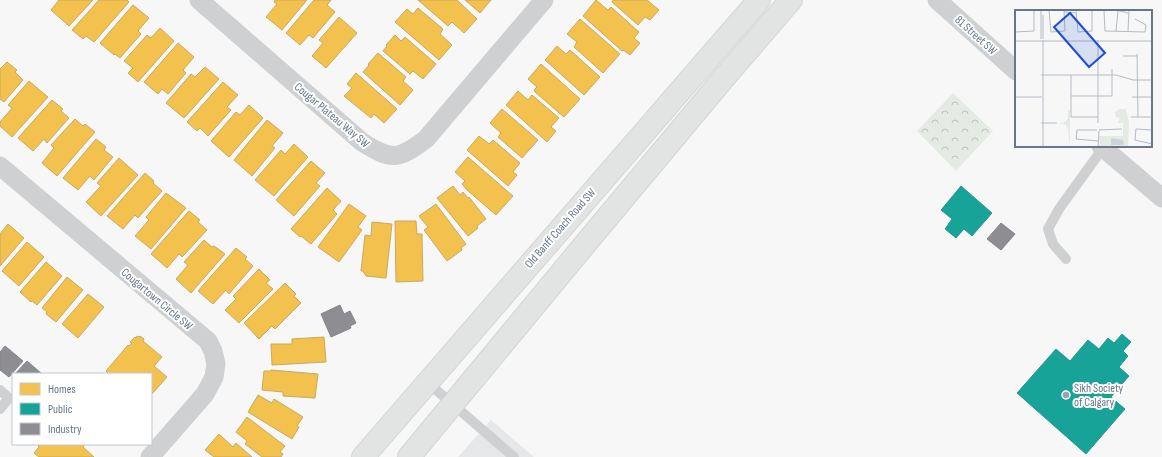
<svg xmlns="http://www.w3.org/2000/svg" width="1162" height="457" viewBox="0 0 1162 457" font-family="'Sofia Sans Condensed',sans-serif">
	<defs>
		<pattern id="park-crowns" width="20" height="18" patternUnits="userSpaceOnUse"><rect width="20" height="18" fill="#e6eae5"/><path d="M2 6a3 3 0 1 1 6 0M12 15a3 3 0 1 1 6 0" fill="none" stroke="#bec2bf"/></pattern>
	</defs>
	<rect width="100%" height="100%" fill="#f7f7f7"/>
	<polygon fill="#e6e7e8" points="491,420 534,457 458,457"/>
	<polygon fill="url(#park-crowns)" points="953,93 993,131 956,171 917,131"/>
	<g fill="#f2c14e" stroke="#c8aa5f">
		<polygon points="59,0 93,0 69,26 51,10"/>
		<polygon points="99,0 127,0 129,2 94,42 86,36 83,39 72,30"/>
		<polygon points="275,0 307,0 282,30 266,17 277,4 274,2"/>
		<polygon points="314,0 331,0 327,5 335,12 313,38 309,35 300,45 286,33"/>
		<polygon points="418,0 457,0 477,19 464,33 452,22 448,26"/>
		<polygon points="465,0 491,0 480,13"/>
		<polygon points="596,0 608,10 611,7 639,32 634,38 640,43 630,55 623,50 622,51 583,16"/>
		<polygon points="613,0 647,0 659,10 650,20 645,17 638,25 612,2"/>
		<polygon points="133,5 149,18 138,31 141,34 120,58 115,54 114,55 100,43"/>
		<polygon points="418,8 443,29 440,34 452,45 439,60 395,22 407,9 413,14"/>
		<polygon points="339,17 357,33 326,68 312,56 323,43 319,40"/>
		<polygon points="580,19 620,54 603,73 574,47 577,42 567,34"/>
		<polygon points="160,28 174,41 138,82 128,73 133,68 124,61 147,35 151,38"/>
		<polygon points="395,35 401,41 405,37 436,64 423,79 413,71 410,74 383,51 387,46 386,45"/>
		<polygon points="178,43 194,57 183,70 186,73 168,94 162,89 158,94 144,82"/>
		<polygon points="557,46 566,54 570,50 600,77 584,95 545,60"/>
		<polygon points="378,53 406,77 403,81 413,90 400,105 363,72 369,65 368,64"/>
		<polygon points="7,62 17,70 15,72 23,80 4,102 0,99 0,69"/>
		<polygon points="541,64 580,99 564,117 535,92 534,90 537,87 528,79"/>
		<polygon points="205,67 219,79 184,118 166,103 191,74 195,77"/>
		<polygon points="356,73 397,109 384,123 374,114 371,118 344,96 352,88 347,84"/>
		<polygon points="29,81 48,97 12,137 0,126 0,122 12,108 8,105"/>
		<polygon points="223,82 238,95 227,107 231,110 208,136 200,128 197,131 187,122"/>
		<polygon points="518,91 528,100 532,95 559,118 551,127 556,131 547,142 506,105"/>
		<polygon points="52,100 63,109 61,111 69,118 47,143 44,139 33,151 18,138"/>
		<polygon points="249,105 263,118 229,157 211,141 236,112 240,115"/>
		<polygon points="502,109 538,140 522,158 498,137 501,133 490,123"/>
		<polygon points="75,119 83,126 85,124 95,132 57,176 42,163 54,148 51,145"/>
		<polygon points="267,120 283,133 272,146 275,148 252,176 234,160"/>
		<polygon points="479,136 489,144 493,140 520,163 513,172 517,175 508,186 467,150"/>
		<polygon points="96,139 106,147 104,150 113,157 94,180 90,176 78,190 63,178"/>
		<polygon points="294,144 308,157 274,196 255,180 281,150 285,154"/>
		<polygon points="468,157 513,196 496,215 467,190 462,184 465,181 455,172"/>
		<polygon points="119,158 138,175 101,216 86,202 101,186 97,183"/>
		<polygon points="311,161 325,173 316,183 320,186 294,216 276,200"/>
		<polygon points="145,173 154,181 153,183 162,191 138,218 135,215 123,229 107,216"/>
		<polygon points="453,186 460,195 463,192 468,198 469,197 486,219 477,226 478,228 468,236 437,198"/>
		<polygon points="327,188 341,201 333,210 337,214 311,244 301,236 300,237 291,229"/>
		<polygon points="166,193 186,208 151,249 135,236 149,220 146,217"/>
		<polygon points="349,204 366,216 358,227 362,230 339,262 318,247"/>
		<polygon points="436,204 466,244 461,248 462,250 447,261 424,230 428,227 419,216"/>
		<polygon points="189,211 200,220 198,222 207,230 185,254 182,257 179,254 167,268 151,254"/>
		<polygon points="395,221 416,221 417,234 422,234 422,238 423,281 396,282"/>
		<polygon points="372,222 392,224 386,278 366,276 363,271 361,271 365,235 371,236"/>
		<polygon points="8,224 24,238 0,266 0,234"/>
		<polygon points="204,240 212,247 214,246 225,254 191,293 176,279 188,265 184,262"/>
		<polygon points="27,242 44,257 19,286 2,271"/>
		<polygon points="236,248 247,257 245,259 253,266 229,294 226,290 213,304 198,291"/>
		<polygon points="46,262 62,276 37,305 32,301 31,302 20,292"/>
		<polygon points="259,269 270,280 266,283 273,289 239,323 225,310 236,299 233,296"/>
		<polygon points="67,277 83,290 56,322 46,314 47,312 42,308"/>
		<polygon points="285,283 296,294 294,296 301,303 275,329 272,326 259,339 244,323"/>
		<polygon points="88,294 104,307 78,338 62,324"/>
		<polygon points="137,336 139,337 140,336 144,339 143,341 162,357 154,366 167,377 151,395 151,374 109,374 106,371 128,345 129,346 132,343 130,342 135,337 136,338"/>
		<polygon points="324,337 326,362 272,365 271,344 292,344 292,339"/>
		<polygon points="271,370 318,374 315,398 283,396 283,392 262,390 264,371 271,371"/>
		<polygon points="258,395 272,403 274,399 303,417 297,426 299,427 292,439 248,412"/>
		<polygon points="247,417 285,446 280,452 283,454 281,457 262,457 245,444 247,441 236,432"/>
		<polygon points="219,434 233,447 236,443 252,457 214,457 205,450"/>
		<polygon points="39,444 85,444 83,447 94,457 39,457 34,453 39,447 38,446"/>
	</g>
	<g fill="#17a398" stroke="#2f9693">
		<polygon points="961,186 992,213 972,236 964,229 956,238 945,229 952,219 941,210"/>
		<polygon points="1122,334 1131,342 1123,351 1128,356 1119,367 1129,376 1111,397 1125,409 1086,454 1017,393 1056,349 1070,361 1088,340 1099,349 1108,338 1114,343"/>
	</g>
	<g fill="#8d8d92" stroke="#82868f">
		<polygon points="1001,223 1015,234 1001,250 987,239"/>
		<polygon points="340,305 344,314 350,311 356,323 350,326 351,328 331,337 321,314"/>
		<polygon points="5,346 23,361 9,377 0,370 0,352"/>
		<polygon points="27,361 42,374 15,374"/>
	</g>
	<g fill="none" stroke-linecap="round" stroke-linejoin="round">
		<g stroke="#d4d5d6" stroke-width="24">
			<g id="secondary">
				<polyline points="363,457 759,0"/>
				<polyline points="409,457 586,243 723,79 791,0"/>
			</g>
		</g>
		<g stroke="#cfd0d2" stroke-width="10">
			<polyline points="1066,259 1053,244 1048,229 1059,209 1103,148"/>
			<polyline points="427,382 514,457"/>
			<polyline points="0,390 9,398 0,409"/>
		</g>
		<g stroke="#cfd0d2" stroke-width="19">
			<path d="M199,0L362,142C392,161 398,160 426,139L544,0"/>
			<polyline points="937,0 1016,71"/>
			<polyline points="1101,146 1162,198"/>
			<polyline points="0,166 208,341 213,351 216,364 214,377 205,394 150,457"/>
		</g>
		<use href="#secondary" stroke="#e2e3e3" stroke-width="22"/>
	</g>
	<circle fill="#99a3af" stroke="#fff" stroke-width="1.5" cx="1066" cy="395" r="4"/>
	<g text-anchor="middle" stroke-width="4" stroke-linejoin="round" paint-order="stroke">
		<g font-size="12" fill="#677688" stroke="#fff">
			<text transform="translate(976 35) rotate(42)" y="4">81 Street SW</text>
			<text transform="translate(332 115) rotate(40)" y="4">Cougar Plateau Way SW</text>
			<text transform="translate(560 228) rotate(-49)" y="4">Old Banff Coach Road SW</text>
			<text transform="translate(157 299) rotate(40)" y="4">Cougartown Circle SW</text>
		</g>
		<g font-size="12" fill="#677688" stroke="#fff" text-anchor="start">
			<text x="1074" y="392">Sikh Society<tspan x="1074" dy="14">of Calgary</tspan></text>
		</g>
	</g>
	<g transform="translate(1015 10)">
		<rect width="137" height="137" fill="#f7f7f7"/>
		<path d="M104,99H111L114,113H103L105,108L101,107L100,102Z" fill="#e6eae5"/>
		<path d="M53,100H55V137L53,119L50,114H43L50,112L53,108ZM108,113H114L113,137H85L84,126H108Z" fill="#e6eae5"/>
		<path d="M96,128L108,130L109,135H96Z" fill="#ced5d8"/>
		<path fill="none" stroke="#b4bbc4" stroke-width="1" d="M26,0V29M34,0L36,22L50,21L49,0M61,0L63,22L77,21V0M89,0L90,21L130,22L131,15L120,9M101,0L113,3M49,2L61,3M28,5V29M101,21L103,1M113,21L114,0M0,22L19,21V0M0,31H137M122,44L123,107M108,46H122M26,65H101L118,70H137M56,65V107H83M56,86H97V59M0,87H27M117,87H137M116,107H137M26,113H42M83,113V30M82,120H62L61,129L83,131M84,120L107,119M137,120L121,119L120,130L137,134M28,137V30M83,137L84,121"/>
		<path fill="#1d4ed8" fill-opacity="0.15" stroke="#1d4ed8" stroke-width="2" d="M55,3L90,43L74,57L39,17Z"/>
		<rect width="137" height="137" fill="none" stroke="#677688" stroke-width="2"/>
	</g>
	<rect x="12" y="373" width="140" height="72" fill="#ffffff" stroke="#c2c8cf"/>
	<rect x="20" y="383" width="20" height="12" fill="#f2c14e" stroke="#c2c8cf"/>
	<text x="48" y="393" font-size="12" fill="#677688">Homes</text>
	<rect x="20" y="403" width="20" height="12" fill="#17a398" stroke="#c2c8cf"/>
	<text x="48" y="413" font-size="12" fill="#677688">Public</text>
	<rect x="20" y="423" width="20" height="12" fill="#8d8d92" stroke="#c2c8cf"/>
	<text x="48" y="433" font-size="12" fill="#677688">Industry</text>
</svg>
